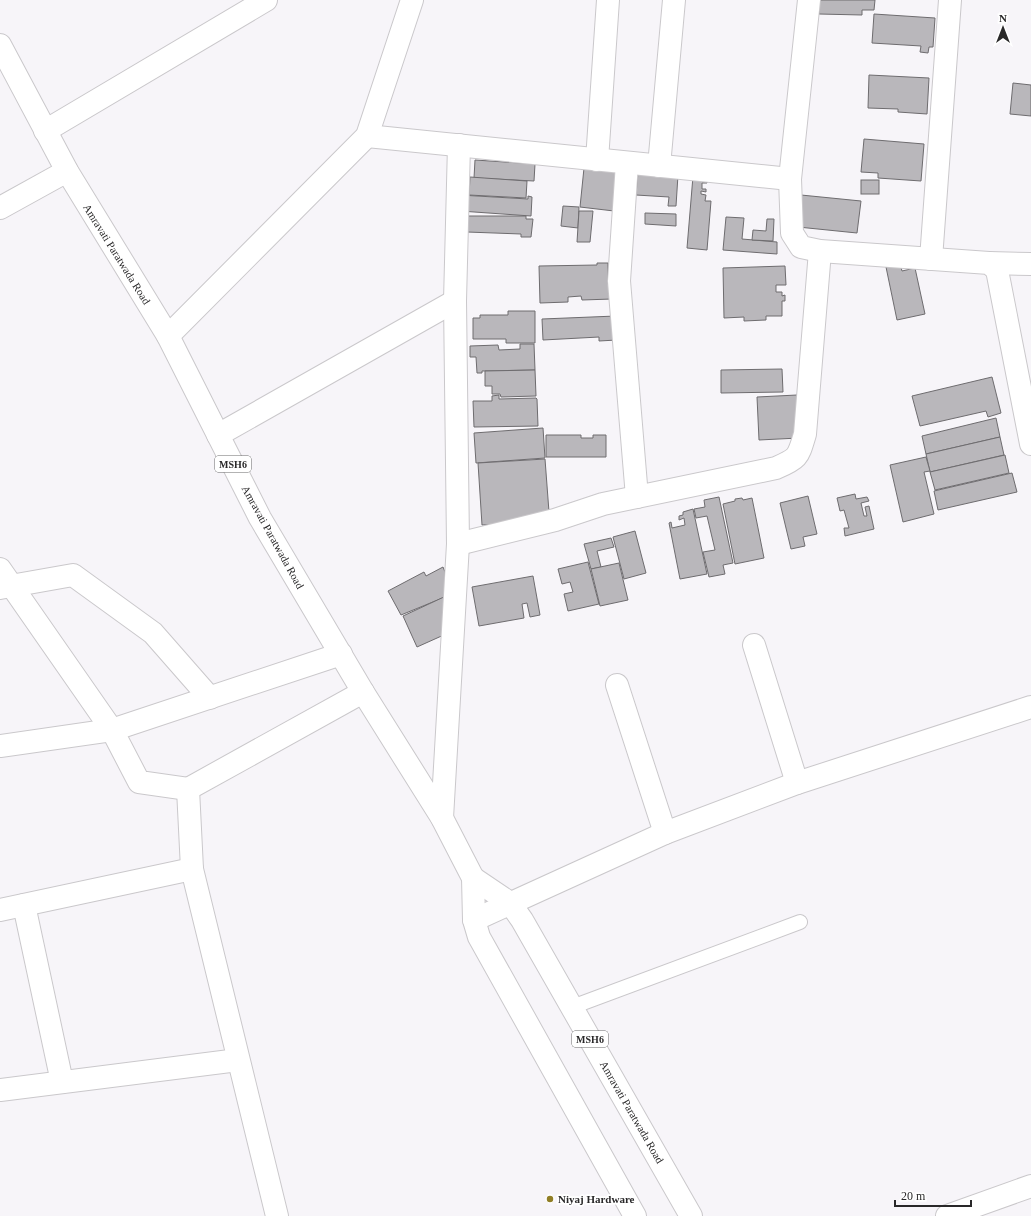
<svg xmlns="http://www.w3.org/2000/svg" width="1031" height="1216" viewBox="0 0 1031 1216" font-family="'Times New Roman',serif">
	<rect width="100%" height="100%" fill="#f7f5f9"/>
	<g fill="#b9b7bb" stroke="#6e6c6f">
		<polygon points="819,0 875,0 874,10 862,10 862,15 819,14"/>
		<polygon points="874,14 935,18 933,47 929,47 928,53 920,52 921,46 872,43"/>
		<polygon points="869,75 929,78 927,114 898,112 898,109 868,108"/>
		<polygon points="1013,83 1031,85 1031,116 1010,114"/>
		<polygon points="864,139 924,144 921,181 878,178 878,173 861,172"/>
		<polygon points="475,160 535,164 534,181 474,178"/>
		<polygon points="584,168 618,172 614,211 580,207"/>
		<polygon points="638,172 678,175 676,206 668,206 669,197 636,195"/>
		<polygon points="693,176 707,177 707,183 702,183 702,189 706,189 706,192 701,191 701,194 706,195 705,201 711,201 707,250 687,248"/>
		<polygon points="470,177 527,181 526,198 469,195"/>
		<rect x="861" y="180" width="18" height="14"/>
		<polygon points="460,195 528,199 528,196 532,197 531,216 460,211"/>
		<polygon points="801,195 861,201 857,233 798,227"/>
		<polygon points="563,206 579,207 578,228 561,226"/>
		<polygon points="579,211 593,211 590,242 577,242"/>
		<polygon points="645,213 676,214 676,226 645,224"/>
		<polygon points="468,216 526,216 526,219 533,219 531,237 521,237 521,234 467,232"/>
		<polygon points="726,217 744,218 742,239 777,242 777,254 723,250"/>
		<polygon points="767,219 774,219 773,241 752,240 753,230 766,231"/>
		<polygon points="597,263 608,263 608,283 612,299 582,300 581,296 568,297 568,302 540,303 539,266 597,265"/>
		<polygon points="900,264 902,271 915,268 925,314 897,320 886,267"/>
		<polygon points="785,266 786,285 776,285 776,292 782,292 782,296 785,295 785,301 782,301 782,316 766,316 766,320 744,321 744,317 724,318 723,268"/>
		<polygon points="508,311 535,311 535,343 506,343 506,339 473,339 473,318 480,318 480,315 508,315"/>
		<polygon points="616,316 617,340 599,341 599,337 543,340 542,319"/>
		<polygon points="520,344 534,344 535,370 482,371 482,373 477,373 476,357 470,357 470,346 498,345 499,350 520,349"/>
		<polygon points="782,369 783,392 721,393 721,370"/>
		<polygon points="535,370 536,396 501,397 500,394 492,394 492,386 485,386 485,371"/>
		<polygon points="992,377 1001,413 988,417 986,411 920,426 912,396"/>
		<polygon points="499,395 499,399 536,398 537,399 538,426 474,427 473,401 492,401 492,396"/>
		<polygon points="797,395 799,438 759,440 757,397"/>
		<polygon points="996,418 1000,437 926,454 922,436"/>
		<polygon points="543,428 545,458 476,463 474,433"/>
		<polygon points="546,435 581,435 581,438 593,438 593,435 606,435 606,457 546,457"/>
		<polygon points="1000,437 1004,455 930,472 926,454"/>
		<polygon points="1005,455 1009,473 935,490 930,472"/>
		<polygon points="926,457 930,471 924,472 934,514 903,522 890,465"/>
		<polygon points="545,459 549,512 537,513 537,522 482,525 478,463"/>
		<polygon points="1012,473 1017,492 938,510 934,491"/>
		<polygon points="855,494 856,499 867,497 869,501 861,503 864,516 867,516 865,507 869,506 874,529 845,536 844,528 849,528 844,510 840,511 837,498"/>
		<polygon points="808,496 817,534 803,537 805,546 791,549 780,503"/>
		<polygon points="719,497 733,563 723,565 725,574 709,577 703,552 715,550 707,516 696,518 694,509 705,507 704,500"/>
		<polygon points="742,498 743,500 752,498 764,558 735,564 723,504 735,501 735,499"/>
		<polygon points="693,509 707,574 680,579 669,523 671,522 672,528 685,525 684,518 679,520 679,516 683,515 683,512"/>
		<polygon points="635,531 646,573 624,579 613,537"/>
		<polygon points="611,538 614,547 597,551 601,567 591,569 584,544"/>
		<polygon points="588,562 599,604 568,611 564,594 573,592 570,582 562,584 558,569"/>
		<polygon points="619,563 628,600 600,606 591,569"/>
		<polygon points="443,567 445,572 445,597 401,615 388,591 424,572 426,576"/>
		<polygon points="533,576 540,615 530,617 527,603 522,604 524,618 479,626 472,587"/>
		<polygon points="446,596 446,634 417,647 403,616"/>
	</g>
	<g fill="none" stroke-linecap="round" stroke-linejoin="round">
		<g stroke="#cac8cb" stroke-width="16">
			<polyline id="service" points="572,1007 800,922"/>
		</g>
		<g stroke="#cac8cb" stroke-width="24">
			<g id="minor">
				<polyline points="809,0 790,179 792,233 801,247 820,251 989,263 997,270 1031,444"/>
				<polyline points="45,131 266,0"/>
				<polyline points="367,136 790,179"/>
				<polyline points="597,160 608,0"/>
				<polyline points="627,163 619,281 637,497"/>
				<polyline points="659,166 674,0"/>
				<polyline points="0,208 67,171"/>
				<polyline points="931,259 950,0"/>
				<polyline points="989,263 1031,264"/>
				<polyline points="168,336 367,136 412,0"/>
				<polyline points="218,435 455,301"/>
				<path d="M458,544L555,520L603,504L776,468C799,458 798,457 805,434L820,251"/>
				<polyline points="0,569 112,730 139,782 188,789"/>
				<polyline points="0,588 73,575 153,633 210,698"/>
				<polyline points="754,645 797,783"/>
				<polyline points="617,685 665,833"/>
				<polyline points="0,746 112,730 341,654"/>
				<polyline points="442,818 458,544 455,301 459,145"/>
				<polyline points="192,869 277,1216"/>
				<polyline points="24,905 62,1082"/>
				<polyline points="0,910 192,869 188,789 363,692"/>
				<polyline points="474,920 665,833 797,783 1031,707"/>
				<polyline points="0,1090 238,1060"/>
				<polyline points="947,1216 1031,1186"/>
			</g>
		</g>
		<g stroke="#cac8cb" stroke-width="24">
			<g id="primary">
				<polyline points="0,45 67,171 168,336 260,518 363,692 442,818 473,878 474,920 479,937 635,1216"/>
				<polyline points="473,878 510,903 522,920 691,1216"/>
			</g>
		</g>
		<use href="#service" stroke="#fff" stroke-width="14"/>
		<use href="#minor" stroke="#fff" stroke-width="22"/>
		<use href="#primary" stroke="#fff" stroke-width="22"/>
	</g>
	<circle fill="#907e25" stroke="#fff" stroke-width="1.5" cx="550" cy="1199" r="4"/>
	<g text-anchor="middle" stroke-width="3.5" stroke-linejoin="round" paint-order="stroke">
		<g fill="#fff" stroke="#696869" stroke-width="1">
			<rect x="215" y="456" width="36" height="16" rx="3"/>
			<rect x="572" y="1031" width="36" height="16" rx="3"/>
		</g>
		<g font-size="10" font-weight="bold" fill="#292829">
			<text x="233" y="468">MSH6</text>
			<text x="590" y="1043">MSH6</text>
		</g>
		<g font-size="11" fill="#292829" stroke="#fff">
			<text transform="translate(117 254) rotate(58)" y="4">Amravati Paratwada Road</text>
			<text transform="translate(273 537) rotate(61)" y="4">Amravati Paratwada Road</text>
			<text transform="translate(632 1112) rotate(60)" y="4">Amravati Paratwada Road</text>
		</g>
		<g font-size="11" font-weight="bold" fill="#292829" stroke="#fff" text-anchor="start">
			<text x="558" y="1203">Niyaj Hardware</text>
		</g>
	</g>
	<g transform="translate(1003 28)" stroke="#ffffff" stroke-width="3" paint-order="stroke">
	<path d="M0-3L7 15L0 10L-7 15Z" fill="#292829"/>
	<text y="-6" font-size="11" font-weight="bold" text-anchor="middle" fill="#292829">N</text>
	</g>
	<path d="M895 1200v6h76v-6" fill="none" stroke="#292829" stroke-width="2"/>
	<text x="901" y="1200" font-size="12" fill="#292829" stroke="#ffffff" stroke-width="3" paint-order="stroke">20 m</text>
</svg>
